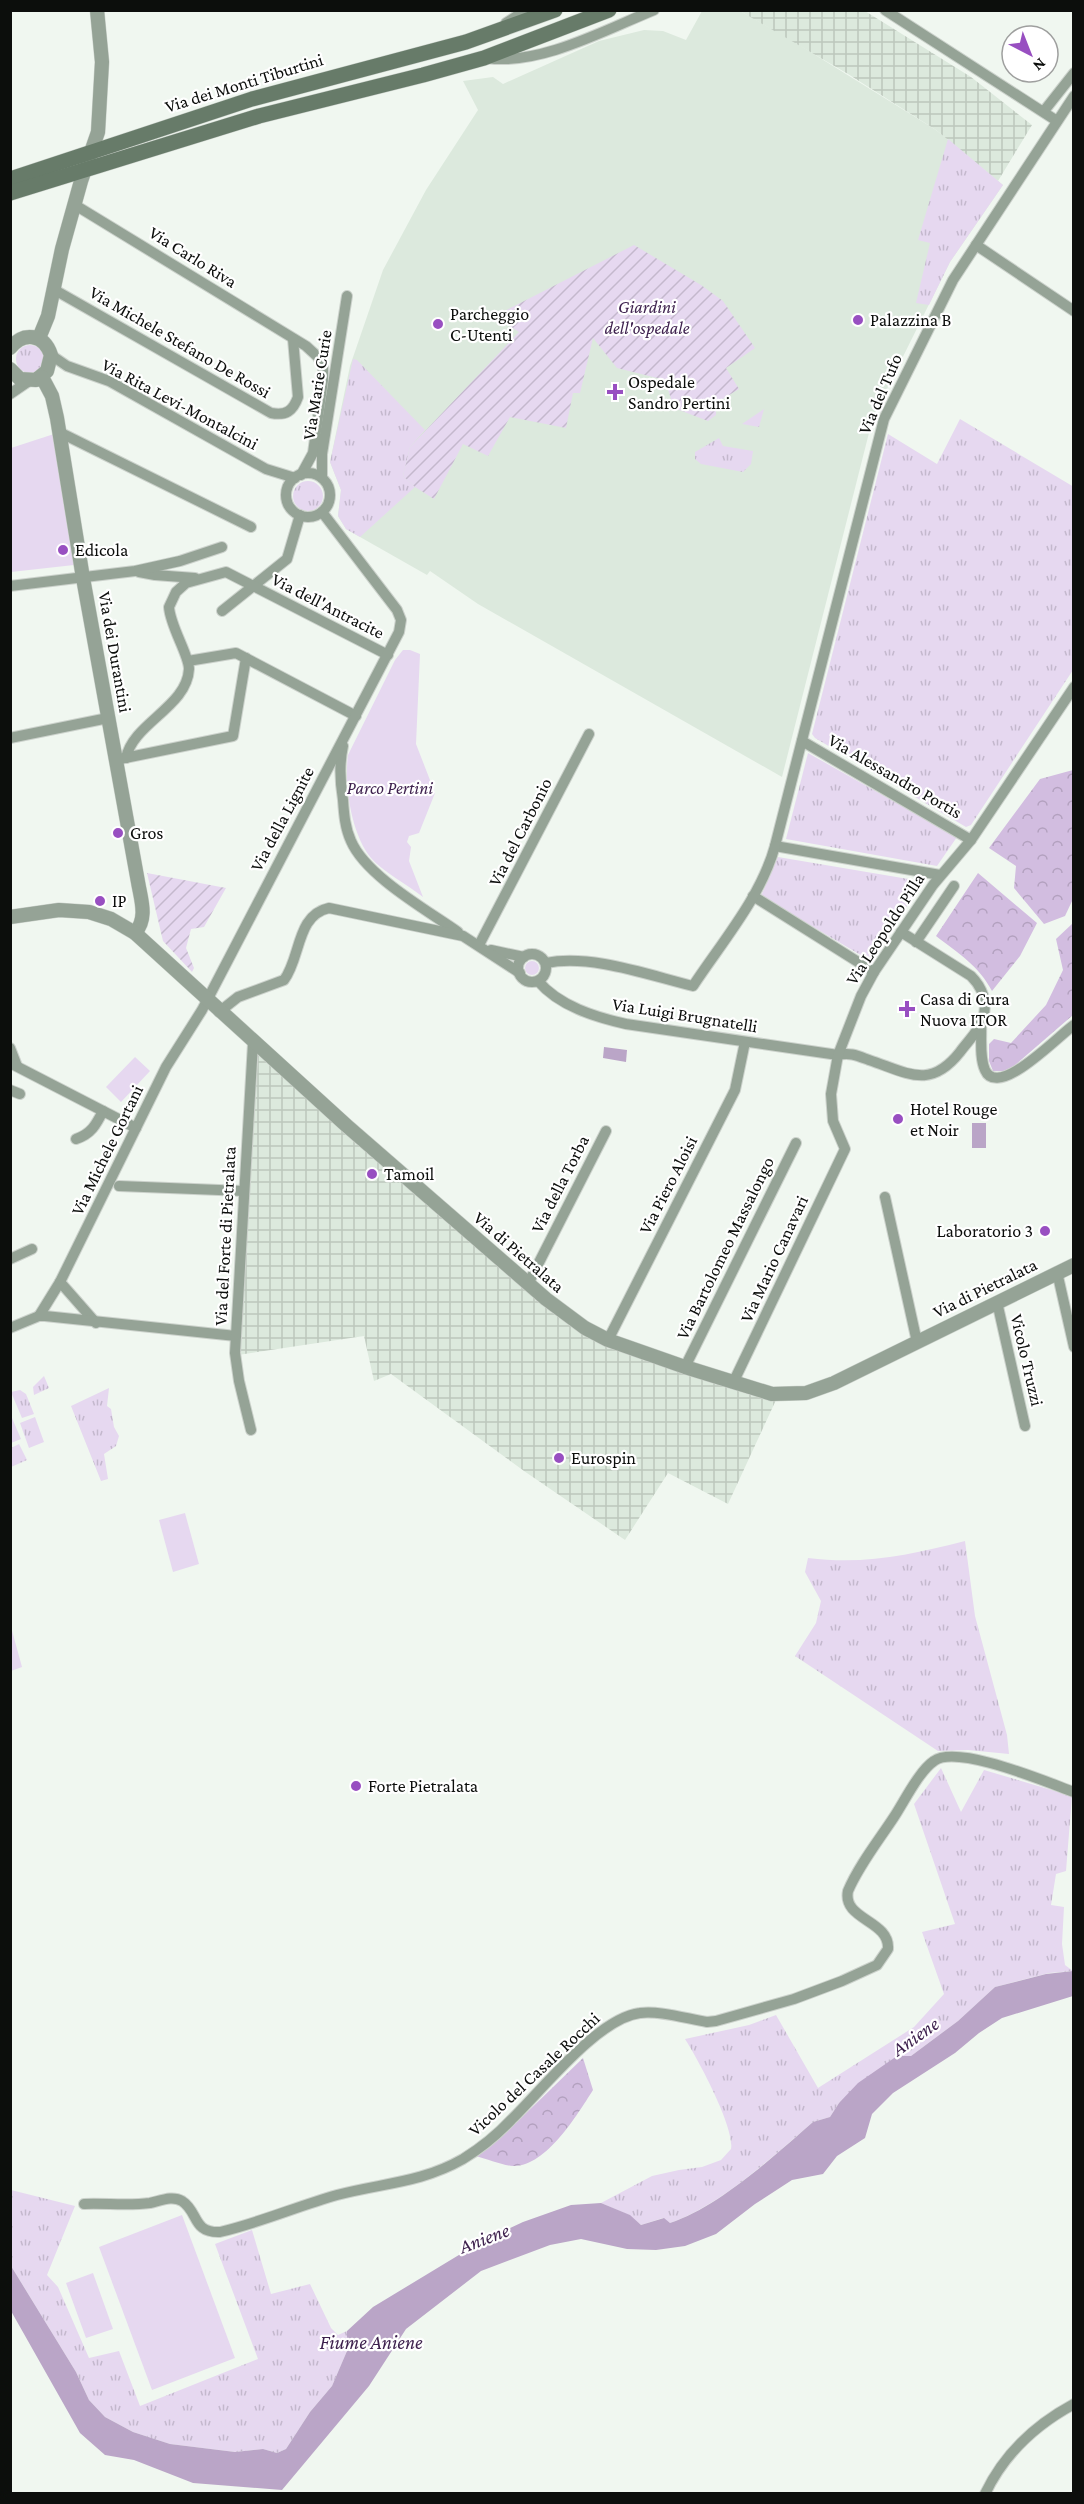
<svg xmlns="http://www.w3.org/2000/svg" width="1084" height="2504" viewBox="0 0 1084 2504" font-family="'Crimson Pro',serif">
	<defs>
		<pattern id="industrial-grid" width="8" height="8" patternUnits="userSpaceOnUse" patternTransform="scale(1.5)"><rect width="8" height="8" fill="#dce9dd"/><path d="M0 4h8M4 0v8" fill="none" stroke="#bcc7bc"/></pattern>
		<pattern id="grass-tufts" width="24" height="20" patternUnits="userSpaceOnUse" patternTransform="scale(1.5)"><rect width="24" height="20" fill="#e6d8f0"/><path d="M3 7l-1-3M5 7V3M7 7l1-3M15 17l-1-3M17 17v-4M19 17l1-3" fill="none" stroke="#c4b8cd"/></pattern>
		<pattern id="forest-crowns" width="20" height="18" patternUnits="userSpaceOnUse" patternTransform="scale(1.5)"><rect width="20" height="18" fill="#d2bde0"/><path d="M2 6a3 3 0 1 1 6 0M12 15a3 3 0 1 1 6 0" fill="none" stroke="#b3a1bf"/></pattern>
		<pattern id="garden-furrows" width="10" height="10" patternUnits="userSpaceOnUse" patternTransform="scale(1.5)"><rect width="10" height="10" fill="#e6d8f0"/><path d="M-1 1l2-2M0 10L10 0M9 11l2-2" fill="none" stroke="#c4b8cd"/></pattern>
	</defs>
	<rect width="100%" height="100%" fill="#f0f7f0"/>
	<polygon fill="#dce9dd" points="702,11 740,11 788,38 936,130 1003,185 950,262 873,417 782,777 478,604 430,571 427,575 346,529 338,516 341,490 330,462 350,366 383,270 426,190 478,110 463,81 493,77 503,84 599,41 644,30 663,31 686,40"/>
	<g fill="url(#industrial-grid)">
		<polygon points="740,11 865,11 971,77 1032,125 998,181 936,130 848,74"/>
		<polygon points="258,1055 544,1305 698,1377 750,1395 776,1400 728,1504 668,1473 625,1540 524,1471 391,1374 374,1381 364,1336 238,1355"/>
	</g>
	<g fill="url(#grass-tufts)">
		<polygon points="948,139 1003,185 950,262 929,305 916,303 930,243 918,240"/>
		<circle cx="30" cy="359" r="14"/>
		<polygon points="353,359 357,360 425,430 410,447 403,476 415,487 360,537 346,529 338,516 341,490 330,462"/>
		<polygon points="764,409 759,427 742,424"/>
		<polygon points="960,419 1074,487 1073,670 971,825 966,827 815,738 812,734 888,434 937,464"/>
		<polygon points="719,438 723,446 753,451 751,464 743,472 701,464 695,459 695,452"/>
		<circle cx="308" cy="496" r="15"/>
		<polygon points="808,753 957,837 937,866 786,839"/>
		<polygon points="778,857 920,881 923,883 869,960 761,896"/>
		<circle cx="532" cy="968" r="7"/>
		<polygon points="44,1376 49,1388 34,1395 33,1387"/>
		<polygon points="109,1388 107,1406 111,1409 114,1427 119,1436 116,1446 104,1454 108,1479 101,1481 71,1406"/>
		<polygon points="20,1390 26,1394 34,1414 22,1418 11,1392"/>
		<polygon points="35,1417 44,1442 29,1448 20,1423"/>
		<polygon points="12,1418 21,1439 11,1443 11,1419"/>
		<polygon points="19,1444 27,1460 11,1467 11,1448"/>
		<path d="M965,1541L975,1616L1007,1735L1009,1754L968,1750L938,1751L795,1656L816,1623L821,1601L805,1572L808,1558C865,1565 910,1555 965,1541Z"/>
		<path d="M941,1768L961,1812L984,1770L1072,1796L1066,1871L1056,1874L1051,1905L1064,1907L1062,1944L1065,1965L1073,1971L1049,1973L995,1987L958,2021L911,2056H897L839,2103L830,2117L813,2122C772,2157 721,2205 670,2223L663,2218L641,2225L629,2215L601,2203L652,2176L679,2170L702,2167L721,2160L731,2149C735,2128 698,2059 685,2039L749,2025L776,2015L818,2088L914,2027L944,1994L922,1932L955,1924L914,1804Z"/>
		<polygon points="11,2190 75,2206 47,2275 58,2287 89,2358 119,2351 140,2406 258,2359 215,2244 252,2230 271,2294 310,2284 331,2328 338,2335 347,2331 347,2351 332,2386 310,2412 286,2449 277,2453 263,2449 235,2452 170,2444 133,2432 105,2417 89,2400 76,2372 11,2266"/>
	</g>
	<g fill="url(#forest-crowns)">
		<polygon points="1073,770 1073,899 1065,916 1044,924 1014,888 1016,866 989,848 1040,779"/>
		<path d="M978,873L1037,923L1020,956L992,991C979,966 958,953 936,936Z"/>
		<polygon points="1073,923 1073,1015 1014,1066 1004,1071 993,1071 989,1061 989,1044 994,1039 1011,1043 1046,1005 1063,970 1056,939"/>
		<path d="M583,2058L593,2090C577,2115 546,2167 513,2166C501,2165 487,2159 476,2156L517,2122Z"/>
	</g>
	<g fill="#e6d8f0">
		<polygon points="54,434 74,565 11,572 11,448"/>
		<path d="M403,650H410L420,654L416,744L435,793L419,833L409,836L407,842L411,847L409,861L423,897C408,885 383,872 371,858C351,834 344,784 348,755L395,660Z"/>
		<polygon points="135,1057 150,1071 121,1102 106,1087"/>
		<polygon points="185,1513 199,1564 173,1572 159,1520"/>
		<polygon points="11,1627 22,1667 11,1671 10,1671"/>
		<polygon points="182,2215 235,2358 152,2390 99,2247"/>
		<polygon points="93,2273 113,2329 86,2338 66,2283"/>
	</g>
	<g fill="url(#garden-furrows)">
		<polygon points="634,245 701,285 723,301 755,348 726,368 739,389 716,403 716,415 708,421 674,408 665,380 617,368 593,338 580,393 573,393 566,428 510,417 488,456 463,444 434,499 415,487 403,476 410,447 519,332 495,316"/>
		<polygon points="147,873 226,888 204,927 191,929 186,948 194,968 192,972 163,941"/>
	</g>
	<g fill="#baa5c7">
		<polygon points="604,1047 627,1050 626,1062 603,1058"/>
		<rect x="972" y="1123" width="14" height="25"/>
		<path d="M1073,1971V1996L1002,2018L979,2033L955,2053L893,2093L872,2114L865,2138L837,2156L823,2174L792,2180L755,2204L716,2234L685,2246L656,2250L627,2249L581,2239L550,2245L481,2271L406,2329L369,2386L282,2490L193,2483L134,2460L105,2455L80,2433L11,2311V2266L76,2372L89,2400L105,2417L133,2432L170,2444L235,2452L263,2449L277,2453L286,2449L310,2412L332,2386L347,2351V2331L373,2307L482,2241L523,2222L571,2205L601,2203L630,2215L641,2225L664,2218L670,2223C719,2207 774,2156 813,2122L830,2117L839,2103L858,2083L897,2056H911L958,2021L995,1987L1046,1974Z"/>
	</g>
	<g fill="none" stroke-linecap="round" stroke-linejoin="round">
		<g stroke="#ccd2cc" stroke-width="12">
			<g id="minor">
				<polyline points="885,10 1057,121"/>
				<polyline points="506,23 526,10"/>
				<path d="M487,58C539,66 605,30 654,10"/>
				<polyline points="1044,111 1074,73"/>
				<polyline points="75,205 306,346 318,357 323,367 323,380 313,453 301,475"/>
				<polyline points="976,245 1074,311"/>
				<path d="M53,289L271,413C286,416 293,411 298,397L293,339"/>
				<polyline points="51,355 67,366 109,381 266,469 295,478"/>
				<polyline points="10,394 29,381"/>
				<polyline points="59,432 251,527"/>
				<circle cx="308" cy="495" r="22"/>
				<polyline points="322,478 322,454 347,296"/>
				<polyline points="139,572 155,575 195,578"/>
				<polyline points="10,586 135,571 180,561 222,547"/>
				<polyline points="222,611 287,559 300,515"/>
				<polyline points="188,661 236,653 356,716"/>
				<polyline points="10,738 108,718"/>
				<polyline points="802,741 971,840"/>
				<path d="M343,746C339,764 340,782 343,800C344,814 345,828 351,841C366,876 427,910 458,932"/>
				<path d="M126,758C133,723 187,707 189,669C189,655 170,626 169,607L176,592L186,583L226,572L388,655"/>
				<polyline points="120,759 233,736 246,658"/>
				<polyline points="940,875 775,846 884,419 953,280 1074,96"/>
				<polyline points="753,896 874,972"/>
				<polyline points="916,942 954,886"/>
				<polyline points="479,945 589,734"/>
				<polyline points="491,950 524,957"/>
				<circle cx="532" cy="968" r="14"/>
				<path d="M546,963C591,954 648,975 693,986C722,942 761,897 775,846"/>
				<path d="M538,981C559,1006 595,1017 626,1024L838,1055C850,1052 858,1056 869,1060C908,1073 930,1090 960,1052C967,1042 980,1030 983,1018C988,1002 982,987 971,976L901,932"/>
				<path d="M219,1012L238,997L284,980C301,958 296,915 329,908L463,936L520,973"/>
				<path d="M981,1023C982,1037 979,1057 985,1070C998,1100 1059,1035 1074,1025"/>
				<polyline points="10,1048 17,1066"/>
				<polyline points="10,1063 136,1128"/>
				<polyline points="10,1090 20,1094"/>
				<path d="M76,1139C91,1134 96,1125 103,1111"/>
				<polyline points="119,1186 244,1191"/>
				<polyline points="885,1197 917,1342"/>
				<polyline points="10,1259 32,1249"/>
				<polyline points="1057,1272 1074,1347"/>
				<polyline points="60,1282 96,1323"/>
				<polyline points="528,1284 606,1131"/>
				<polyline points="997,1302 1025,1426"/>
				<polyline points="39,1316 60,1282 166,1067 202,1010 399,632 401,620 397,610 322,512"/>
				<polyline points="10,1328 39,1316 45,1316 236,1336"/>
				<polyline points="608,1340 735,1090 745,1042"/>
				<polyline points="685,1367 796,1143"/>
				<polyline points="733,1383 845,1149 833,1121 831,1094 838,1055 861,996 874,972 933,885 971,840 1074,687"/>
				<polyline points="251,1430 239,1381 235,1353 253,1043"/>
				<path d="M84,2204C105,2203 129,2206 150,2203C160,2201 172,2195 182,2201C199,2212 192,2233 220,2232C259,2223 298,2206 337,2195C382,2183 421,2183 463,2159C481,2148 498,2134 512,2119C542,2090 598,2018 640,2013C658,2010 688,2019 707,2022L716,2021L794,1999L842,1981L877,1965L888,1949C890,1920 842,1920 848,1891C859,1865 879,1840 894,1817C904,1802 919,1771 934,1761C957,1744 1046,1782 1074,1792"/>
				<path d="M985,2494C1004,2454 1035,2425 1074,2404"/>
			</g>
		</g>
		<g stroke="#ccd2cc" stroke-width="15">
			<g id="tertiary">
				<polyline points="39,338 48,316 62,249 81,181 98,132 102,62 97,10"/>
				<path d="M10,348C24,331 44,334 51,355L47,371L36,380L20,379L10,369"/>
				<path d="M42,377L52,396L57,418L83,578L138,882C141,900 148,918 135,933"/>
				<polyline points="10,917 59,910 89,912 111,919 135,933 347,1126 546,1299 585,1328 608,1340 685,1367 772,1394 806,1393 834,1383 1074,1265"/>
			</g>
		</g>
		<g stroke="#ccd2cc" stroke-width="16">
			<g id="secondary">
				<polyline points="10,179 252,99 466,42 555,10"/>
				<polyline points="10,193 259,116 423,75 484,58 609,10"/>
			</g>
		</g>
		<use href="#minor" stroke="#95a396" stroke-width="10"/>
		<use href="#tertiary" stroke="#95a396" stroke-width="14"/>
		<use href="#secondary" stroke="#677b69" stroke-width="15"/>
	</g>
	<g fill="#984fc1" stroke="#fff" stroke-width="2">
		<circle cx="858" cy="320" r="6"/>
		<circle cx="438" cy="324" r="6"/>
		<path d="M612 383h6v6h6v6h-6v6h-6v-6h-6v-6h6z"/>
		<circle cx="63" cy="550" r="6"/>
		<circle cx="118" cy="833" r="6"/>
		<circle cx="100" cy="901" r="6"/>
		<path d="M904 1000h6v6h6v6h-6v6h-6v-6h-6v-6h6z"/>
		<circle cx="898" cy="1119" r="6"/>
		<circle cx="372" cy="1174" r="6"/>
		<circle cx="1045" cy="1231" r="6"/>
		<circle cx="559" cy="1458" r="6"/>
		<circle cx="356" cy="1786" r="6"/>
	</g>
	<g text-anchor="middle" stroke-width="4.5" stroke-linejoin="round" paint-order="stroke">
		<g font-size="18" fill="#0c0e0c" stroke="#fff">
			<text transform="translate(244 83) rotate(-17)" y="6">Via dei Monti Tiburtini</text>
			<text transform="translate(193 257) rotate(32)" y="6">Via Carlo Riva</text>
			<text transform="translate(180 342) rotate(30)" y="6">Via Michele Stefano De Rossi</text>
			<text transform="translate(317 385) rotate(-81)" y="6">Via Marie Curie</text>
			<text transform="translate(880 394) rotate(-67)" y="6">Via del Tufo</text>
			<text transform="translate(180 404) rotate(28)" y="6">Via Rita Levi-Montalcini</text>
			<text transform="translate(328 606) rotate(27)" y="6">Via dell'Antracite</text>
			<text transform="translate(115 652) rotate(80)" y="6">Via dei Durantini</text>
			<text transform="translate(895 776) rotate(30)" y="6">Via Alessandro Portis</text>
			<text transform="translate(282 819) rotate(-62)" y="6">Via della Lignite</text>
			<text transform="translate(520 832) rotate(-63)" y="6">Via del Carbonio</text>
			<text transform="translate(885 929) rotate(-57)" y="6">Via Leopoldo Pilla</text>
			<text transform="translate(685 1015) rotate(9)" y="6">Via Luigi Brugnatelli</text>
			<text transform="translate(107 1150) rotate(-64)" y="6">Via Michele Gortani</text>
			<text transform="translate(560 1184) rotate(-63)" y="6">Via della Torba</text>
			<text transform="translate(668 1185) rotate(-63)" y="6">Via Piero Aloisi</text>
			<text transform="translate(225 1236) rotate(-87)" y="6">Via del Forte di Pietralata</text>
			<text transform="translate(725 1248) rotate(-64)" y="6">Via Bartolomeo Massalongo</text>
			<text transform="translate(519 1252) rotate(41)" y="6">Via di Pietralata</text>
			<text transform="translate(774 1259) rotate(-65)" y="6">Via Mario Canavari</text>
			<text transform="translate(985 1288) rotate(-26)" y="6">Via di Pietralata</text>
			<text transform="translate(1027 1360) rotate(77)" y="6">Vicolo Truzzi</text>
			<text transform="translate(534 2074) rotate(-43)" y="6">Vicolo del Casale Rocchi</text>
		</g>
		<g font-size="18" font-style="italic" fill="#3e214e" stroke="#fff">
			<text x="647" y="313">Giardini<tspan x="647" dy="21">dell'ospedale</tspan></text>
			<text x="390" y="794">Parco Pertini</text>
		</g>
		<g font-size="18" fill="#0c0e0c" stroke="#fff" text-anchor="start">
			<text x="450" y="320">Parcheggio<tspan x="450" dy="21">C-Utenti</tspan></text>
			<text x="870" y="326">Palazzina B</text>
			<text x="628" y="388">Ospedale<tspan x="628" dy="21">Sandro Pertini</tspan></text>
			<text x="75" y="556">Edicola</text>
			<text x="130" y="839">Gros</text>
			<text x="112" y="907">IP</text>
			<text x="920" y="1005">Casa di Cura<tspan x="920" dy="21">Nuova ITOR</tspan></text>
			<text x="910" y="1115">Hotel Rouge<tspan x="910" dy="21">et Noir</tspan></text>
			<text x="384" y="1180">Tamoil</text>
			<text x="1033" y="1237" text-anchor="end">Laboratorio 3</text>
			<text x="571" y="1464">Eurospin</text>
			<text x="368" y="1792">Forte Pietralata</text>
		</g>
		<g font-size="20" font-style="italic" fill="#3c1f4c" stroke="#fff">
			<text transform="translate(915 2036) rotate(-35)" y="7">Aniene</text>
			<text transform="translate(484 2238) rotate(-21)" y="7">Aniene</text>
			<text x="371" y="2349">Fiume Aniene</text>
		</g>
	</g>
	<rect width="1084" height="2504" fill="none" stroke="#0c0e0c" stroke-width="24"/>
	<g transform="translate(1030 54) rotate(138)"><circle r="28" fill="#ffffff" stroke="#9e9f9e" stroke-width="1.5"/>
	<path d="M0-4.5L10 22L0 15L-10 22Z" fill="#984fc1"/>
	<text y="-9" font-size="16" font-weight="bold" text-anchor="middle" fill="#0c0e0c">N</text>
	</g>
</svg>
